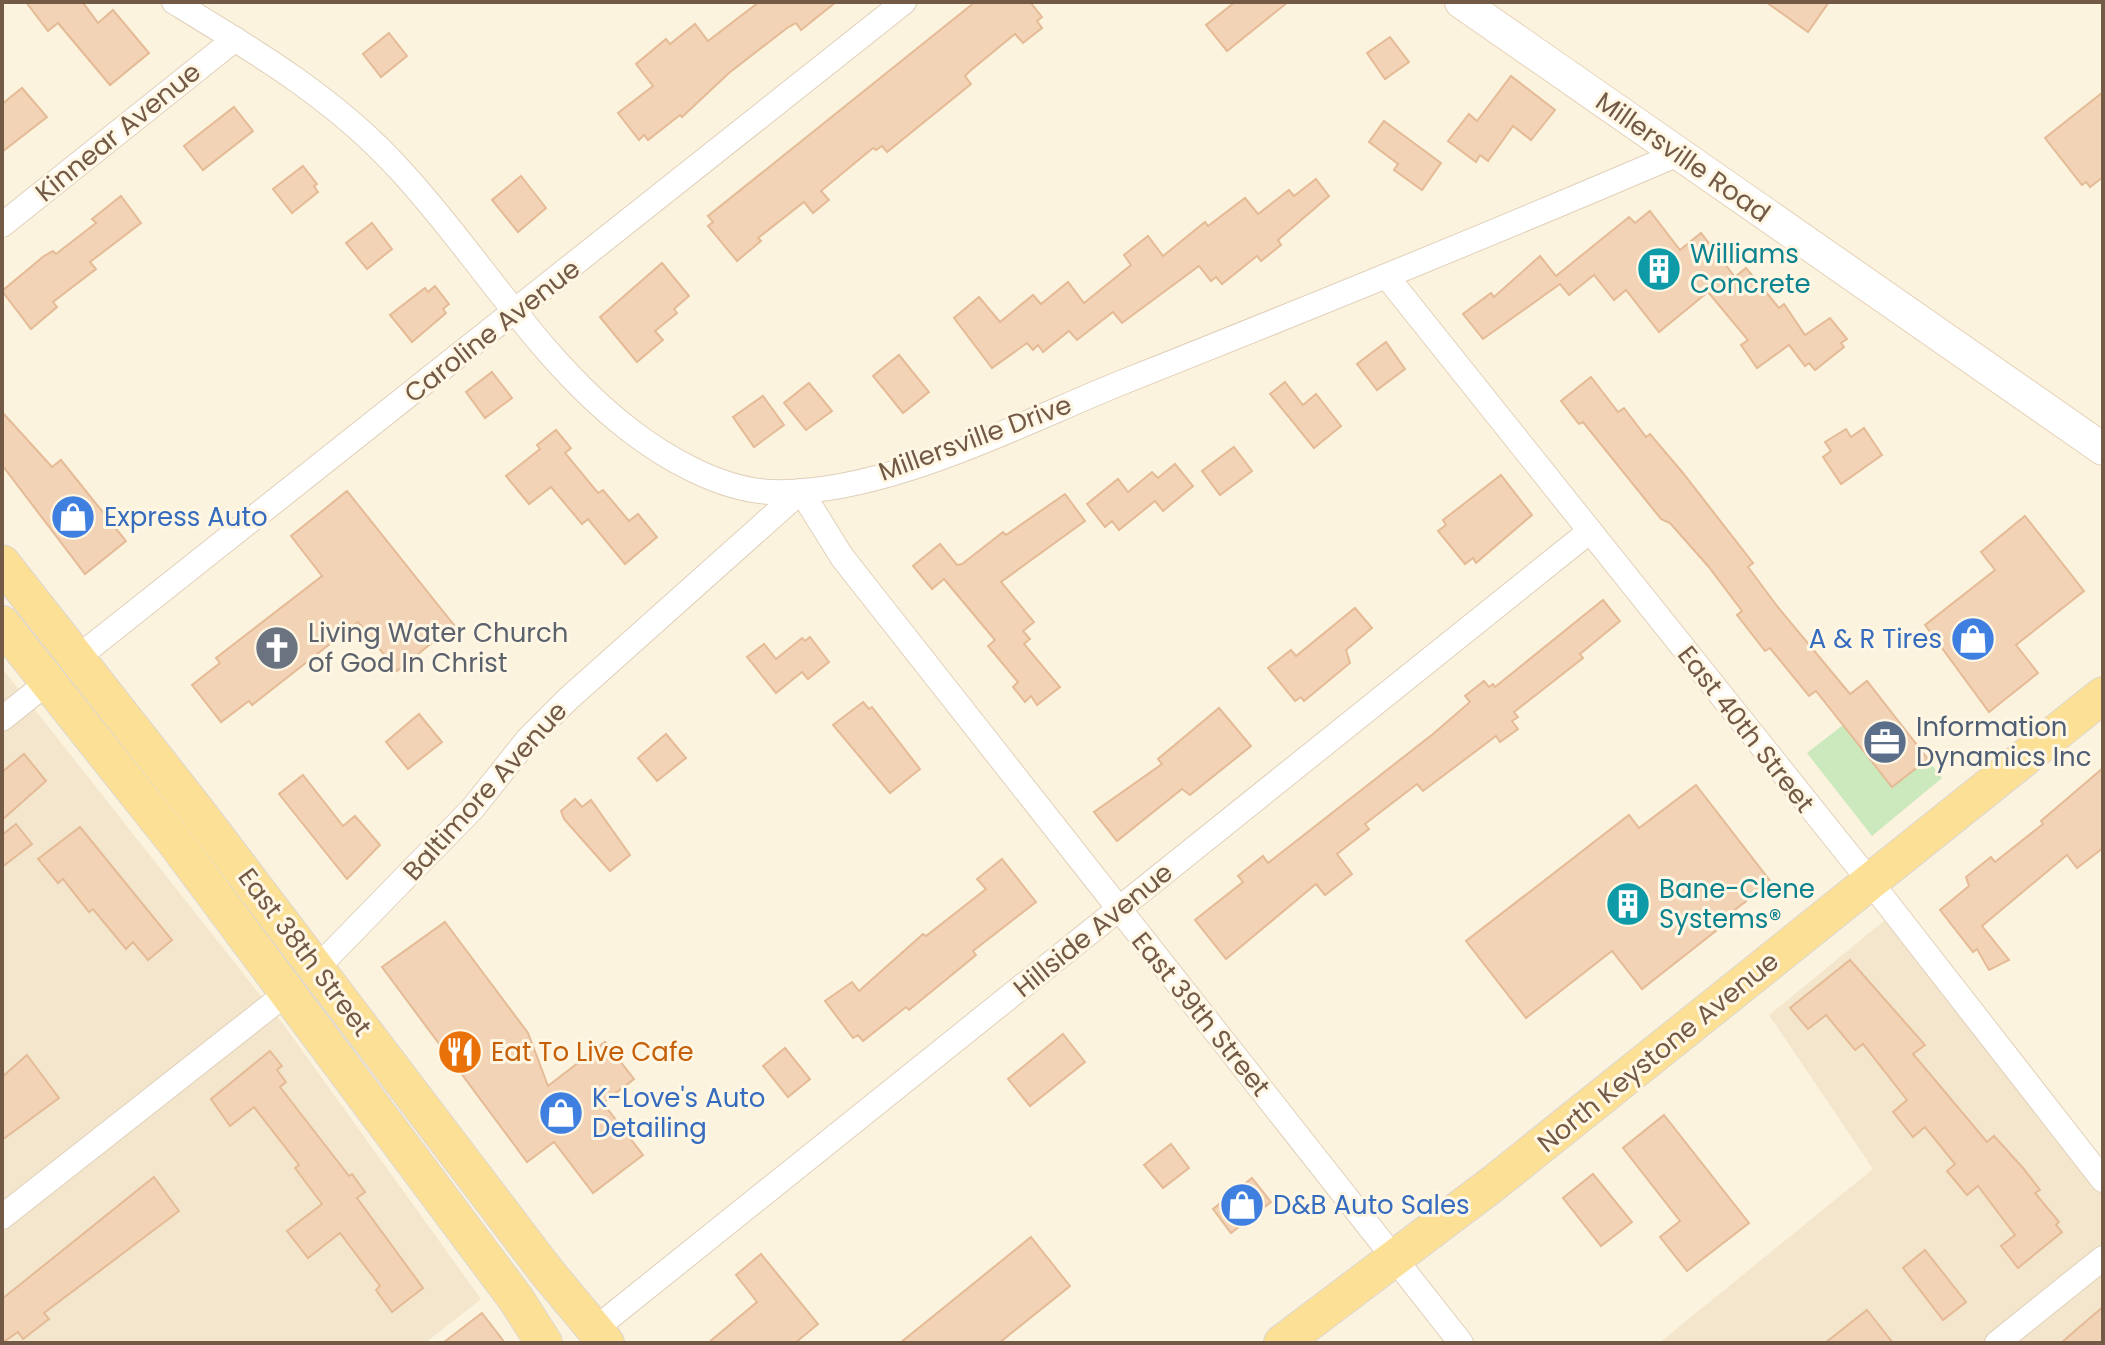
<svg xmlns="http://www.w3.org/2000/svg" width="2105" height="1345" viewBox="0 0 2105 1345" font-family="Poppins,sans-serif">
	<rect width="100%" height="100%" fill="#fcf3de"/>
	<g fill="#f4e6cc">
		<polygon points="2,668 283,1024 481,1299 425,1343 2,1343"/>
		<polygon points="1885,920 2103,1196 2103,1343 1659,1343 1873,1169 1769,1015"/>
	</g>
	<polygon fill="#cbe9bd" points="1843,725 1892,786 1928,760 1942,778 1872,836 1807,753"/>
	<g fill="#f2d3b5" stroke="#e4bb96" stroke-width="2">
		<polygon points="26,2 86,2 84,4 98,23 113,10 149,53 110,85 58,23 48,31"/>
		<polygon points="759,2 836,2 801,30 796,23 787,28 729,73 682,117 680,115 648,140 644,135 639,140 618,113 653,86 636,64 666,39 670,44 695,24 708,41"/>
		<polygon points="975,2 1030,2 1042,17 1037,21 1042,28 1023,43 1015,34 970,71 965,76 971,84 887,152 882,146 876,150 873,148 821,191 829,200 813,213 804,202 758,238 761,241 737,261 708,226 713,222 708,216"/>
		<polygon points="1235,2 1288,2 1227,51 1206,25"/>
		<polygon points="1766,2 1829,2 1808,32"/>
		<polygon points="389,33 407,56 381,77 363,54"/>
		<polygon points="1390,37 1409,62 1385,79 1367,53"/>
		<polygon points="1511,76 1555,110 1531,140 1513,126 1488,161 1480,155 1476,162 1448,141 1469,114 1477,121"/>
		<polygon points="22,88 47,117 2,152 2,104"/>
		<polygon points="2103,92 2103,177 2090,187 2086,182 2082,185 2045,138"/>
		<polygon points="234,107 253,131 203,170 184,146"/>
		<polygon points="1384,121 1441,163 1422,190 1394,170 1398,164 1369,142"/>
		<polygon points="303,166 317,184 314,186 318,192 292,213 273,189"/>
		<polygon points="521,176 546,208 518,232 492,200"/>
		<polygon points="1316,179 1329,196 1278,240 1281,245 1261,261 1257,256 1222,284 1216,277 1211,281 1199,266 1122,323 1113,312 1077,340 1069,331 1043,352 1038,345 1033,350 1027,343 992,368 954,318 979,297 1000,322 1033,295 1041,304 1068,282 1084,303 1131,265 1124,255 1148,236 1163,256 1205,222 1208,226 1245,198 1258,214 1289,190 1294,196"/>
		<polygon points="121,196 141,223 90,262 96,269 53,302 57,307 31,329 2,291 44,256 53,251 56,254 96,223 92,219"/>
		<polygon points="1650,211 1680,250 1701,233 1735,277 1746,268 1779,308 1784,304 1805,335 1830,318 1847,339 1841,343 1844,347 1815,370 1809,363 1805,366 1789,345 1757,368 1741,345 1748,340 1708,292 1659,332 1626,290 1614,300 1594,275 1569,295 1560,284 1483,339 1463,314 1491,293 1494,297 1540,256 1556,276 1629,217 1635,223"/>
		<polygon points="372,223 392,249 367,269 346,243"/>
		<polygon points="662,263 689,296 674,309 677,313 655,331 663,340 637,362 600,317"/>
		<polygon points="435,286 449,304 443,309 446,313 412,342 390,315 425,288 428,292"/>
		<polygon points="1386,342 1405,369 1377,390 1357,364"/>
		<polygon points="899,355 929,392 903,413 873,376"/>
		<polygon points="492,372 512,398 485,418 466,392"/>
		<polygon points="1591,377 1618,412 1624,408 1646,437 1650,434 1683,473 1753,563 1748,567 1777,606 1850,694 1867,681 1928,759 1892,787 1816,691 1809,696 1770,648 1765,651 1737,615 1742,611 1708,566 1670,523 1661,519 1583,422 1579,424 1561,401"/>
		<polygon points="1285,382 1303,405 1316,394 1341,426 1314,448 1270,394"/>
		<polygon points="809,383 832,411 806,430 784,403"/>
		<polygon points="763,396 784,425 754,447 733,417"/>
		<polygon points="2,412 52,467 61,460 126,541 85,574 2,465"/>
		<polygon points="1864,428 1882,455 1841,484 1823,457 1831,451 1825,442 1846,429 1851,437"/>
		<polygon points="556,430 571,448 565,453 598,493 603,490 629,521 638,514 657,537 625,564 588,519 582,524 551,487 529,504 506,476 540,449 537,445"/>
		<polygon points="1234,447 1252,471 1220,495 1202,471"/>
		<polygon points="1175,464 1193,486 1163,511 1155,501 1119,530 1112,521 1105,527 1087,504 1118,479 1128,492 1152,472 1158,478"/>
		<polygon points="1501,475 1532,515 1476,563 1473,558 1465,564 1438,531 1446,525 1443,520"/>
		<polygon points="347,491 454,625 397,671 358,622 252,705 249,701 221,722 192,685 220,663 216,658 322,576 291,536"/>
		<polygon points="1065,494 1085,521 1001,582 1034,622 1023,631 1030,639 1024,644 1060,687 1037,705 1031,696 1025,702 1013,687 1018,682 988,646 995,640 944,579 932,589 913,566 940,544 957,565 962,564 1003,532 1006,535"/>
		<polygon points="2025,516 2084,591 2016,645 2038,673 1989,712 1925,625 1995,570 1981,552"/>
		<polygon points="1603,600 1620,621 1580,654 1583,658 1514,712 1518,717 1512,721 1518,729 1500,742 1496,736 1423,791 1417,784 1365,824 1369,829 1337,854 1352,874 1325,895 1316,884 1226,959 1195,920 1243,882 1238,876 1263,856 1268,863 1433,734 1470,702 1465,696 1484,681 1489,687 1493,684 1495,687"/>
		<polygon points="1355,608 1372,628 1346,650 1350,663 1304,701 1301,697 1295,701 1268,668 1291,650 1296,656"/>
		<polygon points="810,637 829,662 808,679 802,672 776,693 747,657 764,644 776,659 802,638 805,641"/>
		<polygon points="863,702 869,709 872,707 920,769 890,793 833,725"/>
		<polygon points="1219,708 1251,746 1190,795 1182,789 1117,841 1094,812 1162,764 1158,759"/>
		<polygon points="419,714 442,742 408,769 386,742"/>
		<polygon points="666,734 686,758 657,781 638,758"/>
		<polygon points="24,754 46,781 2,820 2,772"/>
		<polygon points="2103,768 2103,848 2077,868 2067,855 1982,926 2009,960 1989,970 1977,949 1973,952 1940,910 1969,886 1966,877 1991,857 1995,862 2043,824 2041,821"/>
		<polygon points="303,775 343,826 355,816 380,845 347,879 279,794"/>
		<polygon points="1696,785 1771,882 1714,926 1717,930 1642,989 1612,951 1526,1018 1466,941 1629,815 1639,828"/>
		<polygon points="575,799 582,807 591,800 630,855 610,871 564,819 561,811"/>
		<polygon points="16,824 32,844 2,867 2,835"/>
		<polygon points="80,827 172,940 148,960 133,942 126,949 93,909 89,912 63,879 58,883 38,859"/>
		<polygon points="1002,859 1036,902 973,951 976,955 909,1010 906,1007 863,1041 858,1035 853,1038 825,1001 852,982 859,991 923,934 926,936 986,889 977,879"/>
		<polygon points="445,922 528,1033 548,1086 605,1042 634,1079 603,1103 643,1155 593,1193 554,1142 527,1162 382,967"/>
		<polygon points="1850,960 1925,1045 1913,1054 1987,1142 1994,1136 2023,1168 2040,1190 2035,1193 2059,1222 2056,1225 2062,1232 2018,1268 2001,1246 2015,1235 1978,1186 1967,1195 1947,1171 1955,1164 1925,1127 1913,1137 1893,1112 1907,1100 1863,1044 1855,1050 1826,1015 1808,1029 1790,1008"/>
		<polygon points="1063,1034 1085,1062 1030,1106 1008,1079"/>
		<polygon points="785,1048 810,1079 788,1097 763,1066"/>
		<polygon points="270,1051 282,1066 277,1070 286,1082 280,1087 349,1176 352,1174 365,1192 357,1198 423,1288 392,1312 376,1290 380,1286 340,1233 308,1258 287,1231 322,1204 295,1168 299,1165 254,1107 230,1126 211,1099"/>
		<polygon points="27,1055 59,1098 2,1140 2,1077"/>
		<polygon points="1664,1115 1749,1223 1687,1271 1660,1237 1680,1221 1623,1148"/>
		<polygon points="1171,1144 1189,1168 1163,1188 1144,1165"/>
		<polygon points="1593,1174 1632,1222 1601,1246 1563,1198"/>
		<polygon points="154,1177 179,1211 44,1313 49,1319 23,1339 18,1332 2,1343 2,1299"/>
		<polygon points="1252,1178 1271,1202 1231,1233 1213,1209"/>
		<polygon points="1031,1237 1070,1286 999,1343 900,1343"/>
		<polygon points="1925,1250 1966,1302 1943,1320 1903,1268"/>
		<polygon points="761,1254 818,1324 795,1343 708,1343 757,1302 736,1275"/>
		<polygon points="2103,1307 2103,1343 2061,1343 2084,1323"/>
		<polygon points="1867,1310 1893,1343 1825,1343"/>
		<polygon points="482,1313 505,1343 443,1343"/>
	</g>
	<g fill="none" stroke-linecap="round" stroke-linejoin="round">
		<g stroke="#e0d0ba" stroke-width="26">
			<g id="street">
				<path d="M174,2C255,51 336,99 400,170C478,254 536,357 627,428C665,458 721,490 771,492C883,496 1019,424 1123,382C1309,308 1494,233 1678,154"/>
				<polyline points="2,225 235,39"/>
				<polyline points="1388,278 1880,894 2103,1180"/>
				<polyline points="77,658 904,2"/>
				<polyline points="2,719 48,682"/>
				<polyline points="317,968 473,808 528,739 568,699 801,491 842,557 1461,1343"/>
				<polyline points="2,1217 288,992"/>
				<polyline points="595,1329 1590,531"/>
				<polyline points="1997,1343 2103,1258"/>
			</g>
		</g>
		<g stroke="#e5d1b8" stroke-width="34">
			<polyline id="secondary" points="1461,2 2103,449"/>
		</g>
		<g stroke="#ddd7d3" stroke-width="38">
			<g id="primary">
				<polyline points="2,563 196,810 546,1271 606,1343"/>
				<polyline points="2,624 172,838 516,1299 544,1343"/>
				<polyline points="1282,1343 1494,1183 2103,695"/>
			</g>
		</g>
		<use href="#street" stroke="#fff" stroke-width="24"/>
		<use href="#secondary" stroke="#fff" stroke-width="32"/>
		<use href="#primary" stroke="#fce095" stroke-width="36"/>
	</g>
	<defs>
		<g id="building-disc" transform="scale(2.3)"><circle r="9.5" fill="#0f9aa8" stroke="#fff7e4"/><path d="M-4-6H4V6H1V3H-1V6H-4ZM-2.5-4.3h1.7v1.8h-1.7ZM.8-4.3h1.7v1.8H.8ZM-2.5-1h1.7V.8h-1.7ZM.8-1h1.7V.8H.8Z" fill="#fff"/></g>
		<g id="shop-disc" transform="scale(2.3)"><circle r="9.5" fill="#3f7fe0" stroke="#fff7e4"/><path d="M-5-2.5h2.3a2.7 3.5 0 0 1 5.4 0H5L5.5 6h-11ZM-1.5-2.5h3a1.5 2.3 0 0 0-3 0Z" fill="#fff"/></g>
		<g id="church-disc" transform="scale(2.3)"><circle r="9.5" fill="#6b7280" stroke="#fff7e4"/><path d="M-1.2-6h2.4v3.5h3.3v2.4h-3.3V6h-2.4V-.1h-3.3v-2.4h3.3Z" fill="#fff"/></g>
		<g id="office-disc" transform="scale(2.3)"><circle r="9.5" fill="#5c6f8a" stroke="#fff7e4"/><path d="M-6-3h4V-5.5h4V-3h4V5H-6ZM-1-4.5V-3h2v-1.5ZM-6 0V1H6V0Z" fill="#fff"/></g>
		<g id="restaurant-disc" transform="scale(2.3)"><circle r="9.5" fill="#e8710a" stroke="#fff7e4"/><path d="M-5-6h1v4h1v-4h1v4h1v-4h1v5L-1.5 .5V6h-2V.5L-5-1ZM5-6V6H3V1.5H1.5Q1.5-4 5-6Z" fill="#fff"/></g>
	</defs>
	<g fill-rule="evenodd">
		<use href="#building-disc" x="1659" y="269"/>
		<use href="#shop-disc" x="73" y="517"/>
		<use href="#shop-disc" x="1973" y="639"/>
		<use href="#church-disc" x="277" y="648"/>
		<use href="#office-disc" x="1885" y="742"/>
		<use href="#building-disc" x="1628" y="904"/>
		<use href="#restaurant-disc" x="460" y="1052"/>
		<use href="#shop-disc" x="561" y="1113"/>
		<use href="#shop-disc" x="1242" y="1205"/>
	</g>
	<g text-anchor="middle" stroke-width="6" stroke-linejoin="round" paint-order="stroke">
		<g font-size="26" fill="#725a46" stroke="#fff7e4">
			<text transform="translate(118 132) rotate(-39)" y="9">Kinnear Avenue</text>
			<text transform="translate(1683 157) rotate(35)" y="9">Millersville Road</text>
			<text transform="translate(492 331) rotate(-38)" y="9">Caroline Avenue</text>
			<text transform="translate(975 438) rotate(-20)" y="9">Millersville Drive</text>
			<text transform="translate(1746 729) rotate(52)" y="9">East 40th Street</text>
			<text transform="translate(485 791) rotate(-48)" y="9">Baltimore Avenue</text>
			<text transform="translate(1093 930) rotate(-39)" y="9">Hillside Avenue</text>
			<text transform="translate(305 952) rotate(53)" y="9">East 38th Street</text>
			<text transform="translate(1201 1014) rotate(51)" y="9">East 39th Street</text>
			<text transform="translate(1658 1052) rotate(-39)" y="9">North Keystone Avenue</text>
		</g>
		<g font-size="26" fill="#0d838f" stroke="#fff7e4" text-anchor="start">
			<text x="1690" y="263">Williams<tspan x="1690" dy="30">Concrete</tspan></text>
			<text x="1659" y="898">Bane-Clene<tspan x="1659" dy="30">Systems®</tspan></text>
		</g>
		<g font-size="26" fill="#366cbe" stroke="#fff7e4" text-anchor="start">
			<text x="104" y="526">Express Auto</text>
			<text x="1942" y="648" text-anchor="end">A &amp; R Tires</text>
			<text x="592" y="1107">K-Love's Auto<tspan x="592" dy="30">Detailing</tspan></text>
			<text x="1273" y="1214">D&amp;B Auto Sales</text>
		</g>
		<g font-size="26" fill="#5b616d" stroke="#fff7e4" text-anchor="start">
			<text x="308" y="642">Living Water Church<tspan x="308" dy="30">of God In Christ</tspan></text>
		</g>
		<g font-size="26" fill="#4e5e75" stroke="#fff7e4" text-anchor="start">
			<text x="1916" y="736">Information<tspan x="1916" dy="30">Dynamics Inc</tspan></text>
		</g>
		<g font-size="26" fill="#c56008" stroke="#fff7e4" text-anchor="start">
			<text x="491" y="1061">Eat To Live Cafe</text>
		</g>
	</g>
	<rect width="2105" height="1345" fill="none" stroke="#725a46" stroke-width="8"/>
</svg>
